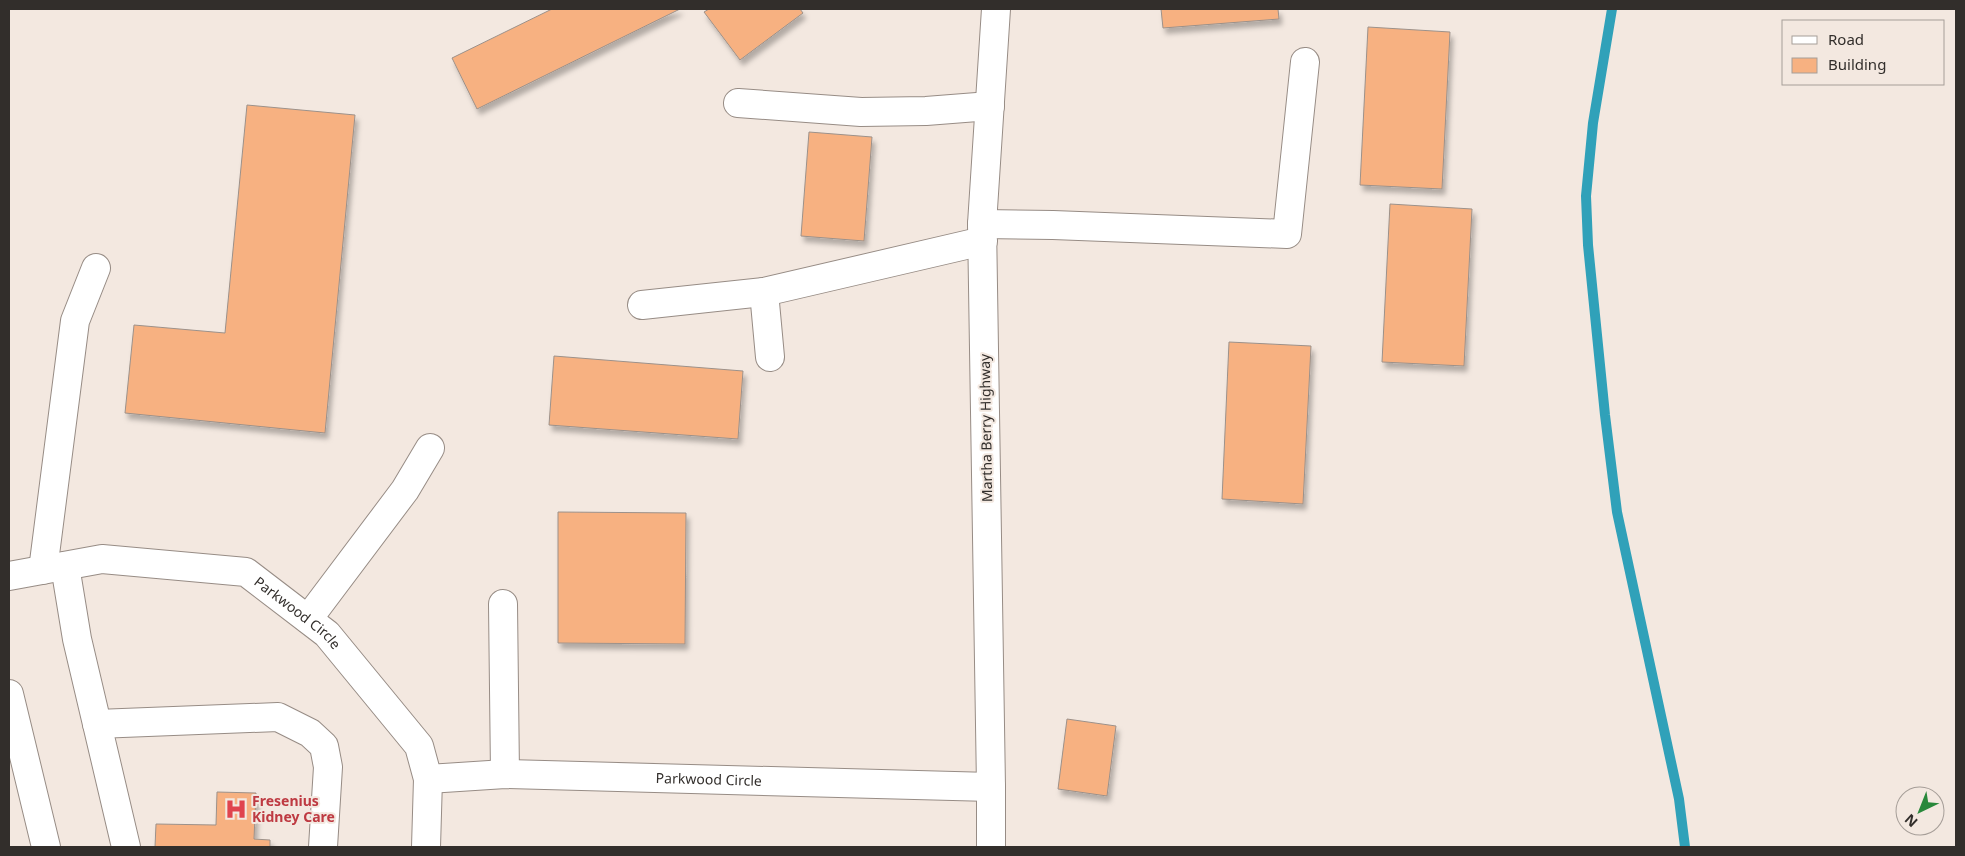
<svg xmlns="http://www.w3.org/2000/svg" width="1965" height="856" viewBox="0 0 1965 856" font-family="'Noto Sans',sans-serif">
	<defs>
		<filter id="shadow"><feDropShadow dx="3" dy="5.5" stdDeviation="2.5" flood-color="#0004"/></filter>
	</defs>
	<rect width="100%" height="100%" fill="#f3e8e0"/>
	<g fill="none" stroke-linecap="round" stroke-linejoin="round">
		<polyline stroke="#30a1b9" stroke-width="10" points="1612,9 1593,123 1586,196 1588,245 1605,415 1617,512 1679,799 1685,847"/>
	</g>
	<g fill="#f7b181" stroke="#9c918a" filter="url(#shadow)">
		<polygon points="552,9 680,9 477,109 452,58"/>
		<polygon points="709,9 800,9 803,13 740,60 704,12"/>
		<polygon points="1161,9 1278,9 1279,19 1163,28"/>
		<polygon points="1368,27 1450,32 1442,189 1360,185"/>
		<polygon points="247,105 355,115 325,433 125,413 134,325 225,333"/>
		<polygon points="809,132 872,137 864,241 801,236"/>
		<polygon points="1390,204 1472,209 1464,366 1382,362"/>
		<polygon points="1229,342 1311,346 1303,504 1222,499"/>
		<polygon points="554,356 743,371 738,439 549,425"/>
		<polygon points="558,512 686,513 685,644 558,643"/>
		<polygon points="1067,719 1116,726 1107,796 1058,789"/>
		<polygon points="217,792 256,793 254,839 270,840 270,847 155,847 156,824 216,825"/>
	</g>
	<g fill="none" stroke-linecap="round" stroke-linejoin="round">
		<g stroke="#978c85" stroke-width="30">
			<g id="minor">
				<polyline points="738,103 861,112 926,111 990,106"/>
				<polyline points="982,224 1053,225 1287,234 1305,62"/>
				<polyline points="764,292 770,357"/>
				<polyline points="642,305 764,292 983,241"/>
				<polyline points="65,566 77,639 126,847"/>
				<polyline points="43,570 75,321 96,268"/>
				<path id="s1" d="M9,576L102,559L246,572L327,634L419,746L428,779L426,847"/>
				<polyline points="503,604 505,774"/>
				<polyline points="308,619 405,490 430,448"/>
				<polyline points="9,694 46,847"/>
				<polyline points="97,724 278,717 310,733 324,746 328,767 323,847"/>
				<path id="s2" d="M428,779L505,774L991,787"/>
			</g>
		</g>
		<g stroke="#978c85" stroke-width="30">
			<polyline id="major" points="991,847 991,787 982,224 996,9"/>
		</g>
		<use href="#minor" stroke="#fff" stroke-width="28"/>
		<use href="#major" stroke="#fff" stroke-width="28"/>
	</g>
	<defs>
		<g id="hospital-bare" transform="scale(1.725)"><path d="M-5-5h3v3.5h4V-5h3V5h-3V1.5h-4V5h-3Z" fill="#e0444e" stroke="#f3e8e0" stroke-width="2.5" paint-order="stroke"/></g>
	</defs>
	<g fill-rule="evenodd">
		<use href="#hospital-bare" x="236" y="809"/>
	</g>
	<g text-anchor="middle" stroke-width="4" stroke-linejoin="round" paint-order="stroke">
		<g font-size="14" fill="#322e2b" stroke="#f3e8e0">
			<text transform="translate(986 428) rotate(-91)" y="5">Martha Berry Highway</text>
			<text dy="5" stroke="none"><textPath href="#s1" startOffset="305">Parkwood Circle</textPath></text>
			<text dy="5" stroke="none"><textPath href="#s2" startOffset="281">Parkwood Circle</textPath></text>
		</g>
		<g font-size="14" font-weight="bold" fill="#be3a42" stroke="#f3e8e0" text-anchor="start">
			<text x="252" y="806">Fresenius<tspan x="252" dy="16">Kidney Care</tspan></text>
		</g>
	</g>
	<rect width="1965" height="856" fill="none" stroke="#322e2b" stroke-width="20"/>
	<rect x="1782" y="20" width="162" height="65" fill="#f3e8e0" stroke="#a69e98"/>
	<rect x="1792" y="36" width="25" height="8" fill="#ffffff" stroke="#a69e98"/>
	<text x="1828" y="45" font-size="15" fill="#322e2b">Road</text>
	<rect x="1792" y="58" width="25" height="15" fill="#f7b181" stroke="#a69e98"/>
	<text x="1828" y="70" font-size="15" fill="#322e2b">Building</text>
	<g transform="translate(1920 811) rotate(223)"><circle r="24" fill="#f3e8e0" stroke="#a69e98"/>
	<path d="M0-4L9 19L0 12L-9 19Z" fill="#29883b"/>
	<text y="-8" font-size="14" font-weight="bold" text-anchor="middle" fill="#322e2b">N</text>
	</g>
</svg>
